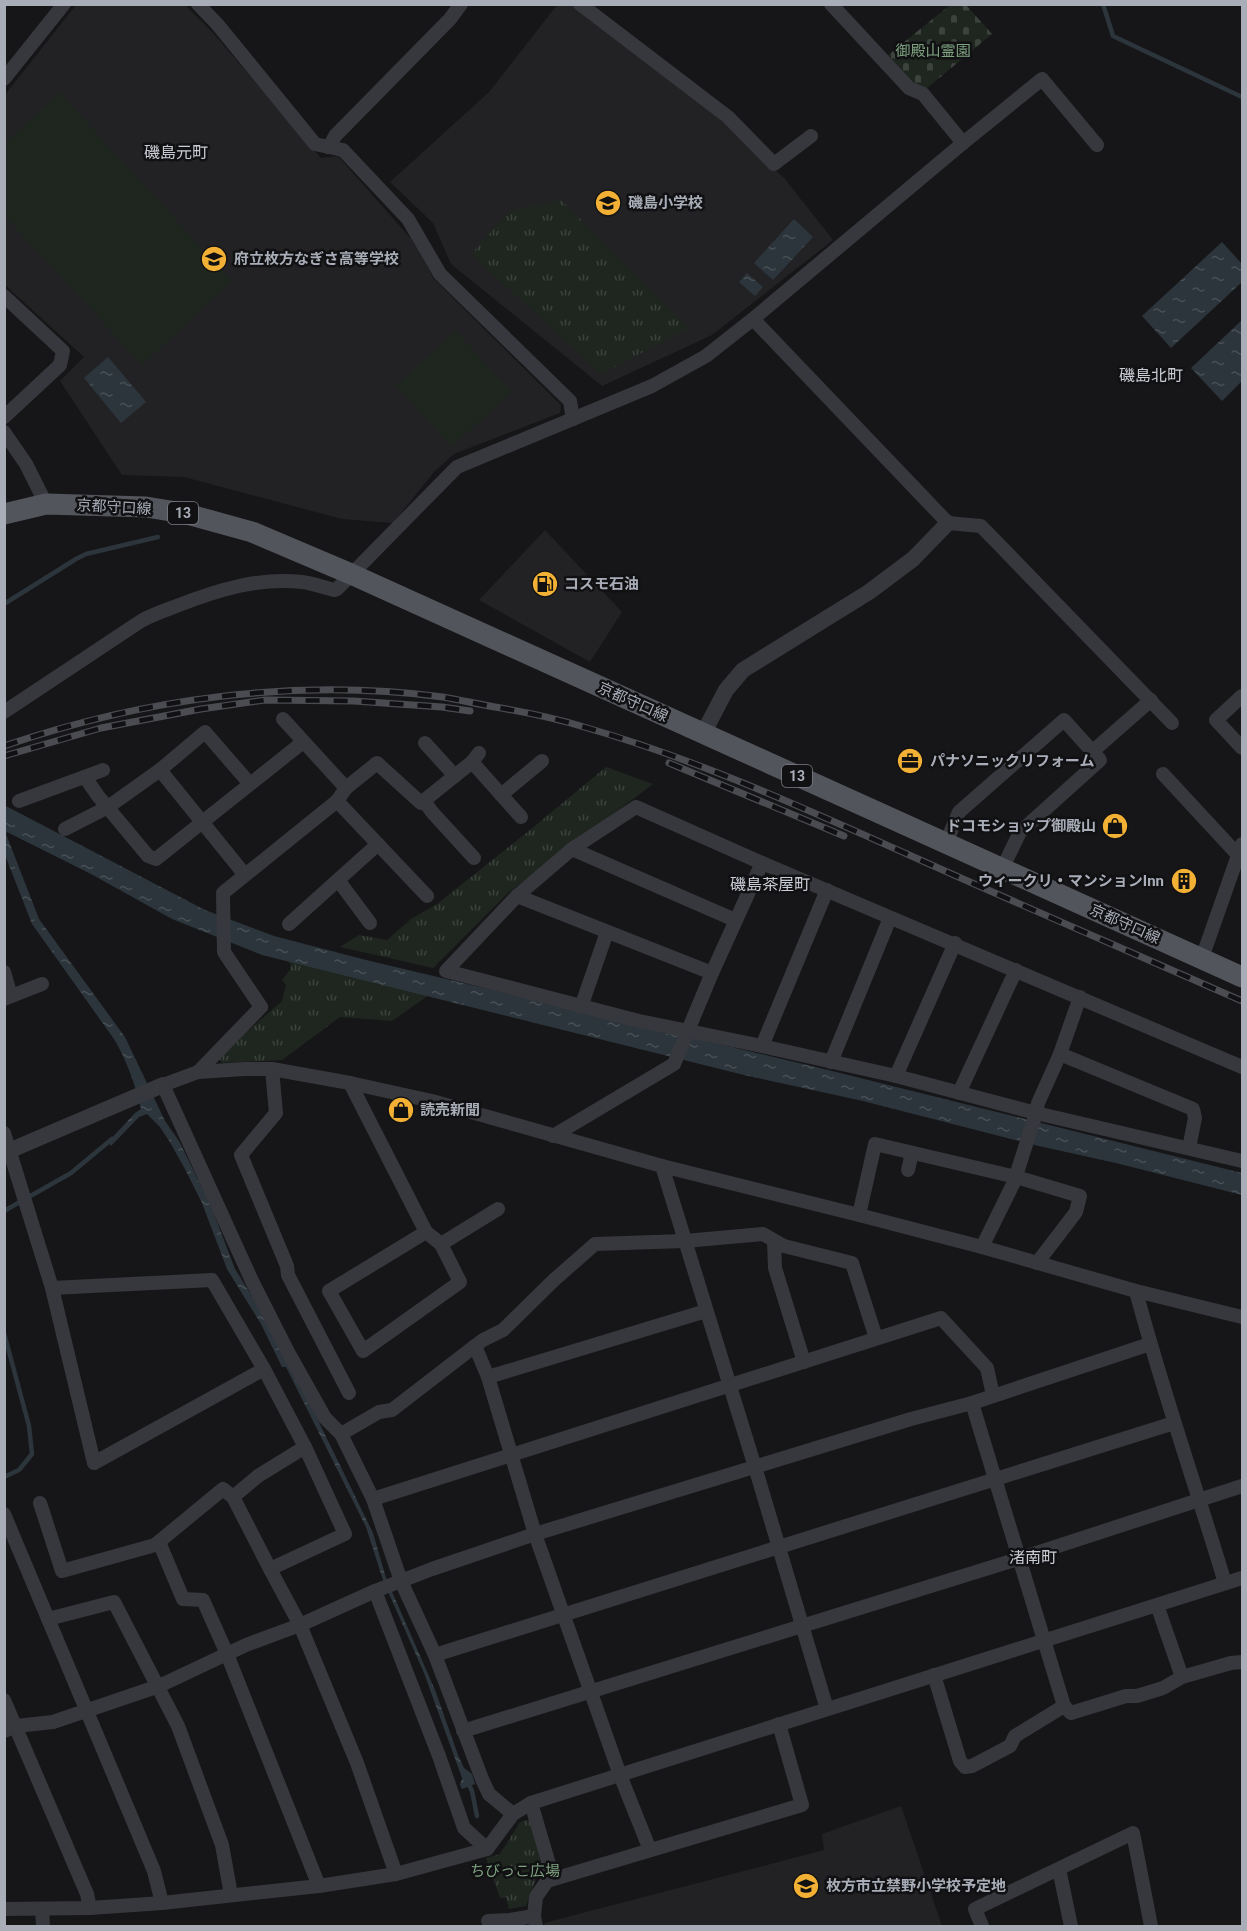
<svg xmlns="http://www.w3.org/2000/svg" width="1247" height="1931" viewBox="0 0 1247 1931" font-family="Roboto,'Noto Sans JP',sans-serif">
	<defs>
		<pattern id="cemetery-stones" width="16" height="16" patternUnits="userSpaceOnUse" patternTransform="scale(1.5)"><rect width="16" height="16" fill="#1e261f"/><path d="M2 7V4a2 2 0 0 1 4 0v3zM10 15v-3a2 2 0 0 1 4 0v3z" fill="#3c433d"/></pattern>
		<pattern id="park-tufts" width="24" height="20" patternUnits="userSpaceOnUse" patternTransform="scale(1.5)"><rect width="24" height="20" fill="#1e261f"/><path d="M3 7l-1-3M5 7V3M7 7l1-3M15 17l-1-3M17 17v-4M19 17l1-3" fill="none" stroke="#3c433d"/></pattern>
		<pattern id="water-ripples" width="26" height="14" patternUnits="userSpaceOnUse" patternTransform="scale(1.5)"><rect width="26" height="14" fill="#2c353c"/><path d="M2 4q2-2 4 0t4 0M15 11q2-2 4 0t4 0" fill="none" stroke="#485056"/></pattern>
	</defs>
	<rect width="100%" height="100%" fill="#161618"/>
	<g fill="#222225">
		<polygon points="76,5 185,5 214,34 321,158 338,156 412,240 434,279 561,405 560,413 454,454 434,472 393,523 342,519 184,477 122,475 60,381 84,357 5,285 4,96"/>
		<polygon points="557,5 574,5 697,98 785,179 833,240 712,335 602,386 451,264 433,223 390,182 489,92"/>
		<polygon points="545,530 622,612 590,662 479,600"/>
		<polygon points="901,1806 942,1926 545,1926 544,1923 824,1850 822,1834"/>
	</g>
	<polygon fill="url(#cemetery-stones)" points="950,5 966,5 992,34 926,89 914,84 888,55"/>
	<g fill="url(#park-tufts)">
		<polygon points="561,200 689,328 601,374 471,254 510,211"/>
		<polygon points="606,767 653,784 508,893 433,968 340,947 359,935 387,940 411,919 437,904 530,830"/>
		<polygon points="287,960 429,995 392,1021 340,1017 282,1060 222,1063 218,1057 282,1001 286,985 282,980 290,970 291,965"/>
		<polygon points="526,1820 530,1820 543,1861 526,1906 509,1909 506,1898 500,1898 486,1858 500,1854 520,1822"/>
	</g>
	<g fill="#1e261f">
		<polygon points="59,92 232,281 142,365 5,216 5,143"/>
		<polygon points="456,331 512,392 451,447 396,385"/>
	</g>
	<g fill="url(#water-ripples)">
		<polygon points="794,219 813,237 773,280 754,263"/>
		<polygon points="1222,242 1242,264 1242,282 1171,348 1142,316"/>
		<polygon points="747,273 763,287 755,296 739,282"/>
		<polygon points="1242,320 1242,381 1222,401 1191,368"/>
		<polygon points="108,357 146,402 121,423 84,378"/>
		<path d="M4,805L205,910L274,936L366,960L824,1069L1242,1173V1195L1116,1163L1039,1146L863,1101L744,1075L262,955L172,919L91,874L7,832L6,834L39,919L125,1037L165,1121L179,1141L211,1206L235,1269L262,1312L314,1412L373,1533L386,1578L435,1690L458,1755L464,1768L472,1774L475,1784L462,1789L460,1785L462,1778L424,1673L383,1580L366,1527L286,1367H282L261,1324L227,1269L202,1203L186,1171L171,1144L160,1127L147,1114L139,1117L111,1146L108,1142L135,1113L141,1109C135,1084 127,1061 114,1039L32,924L5,855Z"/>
	</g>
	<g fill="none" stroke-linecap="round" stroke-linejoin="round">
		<g stroke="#2c353c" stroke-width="4.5">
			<polyline points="1103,4 1113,36 1242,97"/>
			<polyline points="4,604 76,559 86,554 158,537"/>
			<polyline points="4,1211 71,1173 112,1139"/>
			<polyline points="4,1333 29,1426 32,1454 19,1470 4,1477"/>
			<polyline points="467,1781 472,1791 477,1816"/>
		</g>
		<g stroke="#37383d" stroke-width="14">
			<polyline points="198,4 218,25 315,144 343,150 408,219 440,274 570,401 573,419"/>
			<polyline points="580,4 728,117 774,164 811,136"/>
			<polyline points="831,4 909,88 923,94 963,143"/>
			<polyline points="4,79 64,4"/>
			<polyline points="329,147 335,136 450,19 461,4"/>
			<polyline points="4,296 63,351 60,365 4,417"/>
			<polyline points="753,319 948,523 981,526 1172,723"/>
			<polyline points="4,432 26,464 46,504"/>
			<polyline points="1242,696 1216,720 1242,748"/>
			<path d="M4,712L141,621C153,614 166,610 179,605C218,590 259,577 302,582C312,583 323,587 334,590L337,589L457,467L652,386L706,356L753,319L963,143L1042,79L1097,145"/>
			<polyline points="283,719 346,788"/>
			<polyline points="425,743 455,776"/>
			<polyline points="1093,751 1151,700"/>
			<polyline points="472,762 521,817"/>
			<polyline points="160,770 245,875"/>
			<polyline points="1163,774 1238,855"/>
			<polyline points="85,777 98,796 148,856 156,859 303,742"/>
			<polyline points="501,795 542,761"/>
			<polyline points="19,801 103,770"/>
			<polyline points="337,801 427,896"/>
			<polyline points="424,801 432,812 474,858"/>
			<polyline points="65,829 108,807 160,770 205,732 250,784"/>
			<polyline points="946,843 959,812 1064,720 1100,760 1020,832 1002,869"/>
			<polyline points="572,849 735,920"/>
			<polyline points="762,863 636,807 572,849 517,896 446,971 639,1021 762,1046 896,1076 1036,1113 1242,1161"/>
			<polyline points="338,880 370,923"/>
			<polyline points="517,896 712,973"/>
			<polyline points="289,924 378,844"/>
			<polyline points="1202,958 1242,844"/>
			<polyline points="4,972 11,996"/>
			<polyline points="4,999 42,984"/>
			<polyline points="581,1007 607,932"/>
			<polyline points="762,1046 827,890"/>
			<polyline points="1060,1054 1193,1109 1195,1118 1189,1148"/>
			<polyline points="831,1062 890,918"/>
			<polyline points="272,1069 276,1113 241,1155 287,1266 288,1275 349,1393"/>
			<polyline points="198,1072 261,1007 224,952 223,893 337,801 346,788 377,763 421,803 472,762 479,753"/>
			<polyline points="896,1076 955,943"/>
			<polyline points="350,1083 426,1232 441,1244 460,1282 363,1351 329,1291 426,1232"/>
			<polyline points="959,1093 1016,970"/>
			<polyline points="4,1133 52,1288 94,1463 264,1369 305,1447 345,1534 270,1569 300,1625 357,1763 396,1874"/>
			<path d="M553,1136L674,1064L712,973L762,863C923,930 1083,998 1242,1067"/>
			<polyline points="662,1166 755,1467 827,1709"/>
			<polyline points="908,1170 912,1153"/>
			<polyline points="859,1215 875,1144 1016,1177 1080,1196 1076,1212 1037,1263"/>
			<polyline points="774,1241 775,1268 804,1362"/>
			<polyline points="441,1244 498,1209"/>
			<polyline points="982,1247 1014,1182 1036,1113 1038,1103 1060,1054 1080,997"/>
			<polyline points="52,1288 212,1280 264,1369"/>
			<path d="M1136,1291C1162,1390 1196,1486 1225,1583"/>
			<polyline points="488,1377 706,1311"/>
			<polyline points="972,1403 1064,1706"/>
			<polyline points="341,1434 379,1412 392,1410 475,1346"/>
			<polyline points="233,1497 258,1476 305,1447"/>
			<polyline points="373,1499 341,1434 325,1418 288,1352 252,1281 163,1085 198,1072 245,1069 272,1069 350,1083 432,1101 662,1166 859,1215 982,1247 1136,1291 1242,1317"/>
			<polyline points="40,1503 62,1571 155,1545 223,1489 233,1497 270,1569"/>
			<polyline points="4,1514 154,1871 162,1903"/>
			<polyline points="159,1542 183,1599 203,1600 227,1654 319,1886"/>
			<polyline points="375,1591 439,1756 464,1828 487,1849"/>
			<polyline points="1157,1605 1182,1677"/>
			<polyline points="48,1619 114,1602 178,1726 222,1845 231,1895"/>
			<polyline points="435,1655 1174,1423"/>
			<polyline points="934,1675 960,1761 965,1767 972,1766 1010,1746 1015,1736 1064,1706 1071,1713 1126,1696 1137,1696 1163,1688 1182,1677 1231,1663 1242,1662"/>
			<polyline points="4,1700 87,1894 90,1908"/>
			<polyline points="4,1731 16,1726 53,1722 159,1686 246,1645 300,1625 375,1591 432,1569 535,1534 911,1419 972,1403 1150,1344"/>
			<polyline points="463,1731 1018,1559 1242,1486"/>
			<polyline points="531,1803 549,1864 547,1881 536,1897 534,1916 536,1926"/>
			<polyline points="513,1814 489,1794 482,1779 435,1655 401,1581 373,1499 941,1318 987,1368 993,1395"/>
			<polyline points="650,1850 620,1775 535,1534 488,1377 475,1346 483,1340 503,1330 554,1280 595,1244 685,1241 763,1234 784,1246 852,1263 876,1338"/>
			<polyline points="1059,1869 1071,1926"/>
			<polyline points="547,1881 802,1805 779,1724"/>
			<polyline points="4,1909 90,1908 162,1903 319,1886 396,1874 487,1849 513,1814 531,1803 1242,1578"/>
			<polyline points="42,1909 43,1926"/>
			<polyline points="488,1921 510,1920 534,1916"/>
			<polyline points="982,1926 975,1909 1133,1833 1151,1926"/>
		</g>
		<g stroke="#37383d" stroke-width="16">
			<polyline points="703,734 726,690 743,670 869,592 913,559 948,523"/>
			<polyline points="4,1153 163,1085"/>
		</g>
		<polyline stroke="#53555c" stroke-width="21" points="4,514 46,504 146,507 183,513 252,532 351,574 1242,977"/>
		<g stroke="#4a4c52" stroke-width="7">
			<g id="rail">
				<path d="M4,746C145,698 295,678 443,697C460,700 478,704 495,707C525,712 555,718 584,727C696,759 801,807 907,854C1018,904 1131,952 1242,1001"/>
				<polyline points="4,756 101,728 201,709 265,700 354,701 442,707 470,711"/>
				<polyline points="669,763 844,836"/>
			</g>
		</g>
		<use href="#rail" stroke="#111113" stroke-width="4.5" stroke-dasharray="14" stroke-linecap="butt"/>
	</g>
	<defs>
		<g id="school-disc" transform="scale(1.35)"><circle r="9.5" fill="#f2b134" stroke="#111113"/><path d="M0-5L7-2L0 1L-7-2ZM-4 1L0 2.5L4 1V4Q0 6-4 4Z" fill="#111"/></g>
		<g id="fuel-disc" transform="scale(1.35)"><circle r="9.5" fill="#f2b134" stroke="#111113"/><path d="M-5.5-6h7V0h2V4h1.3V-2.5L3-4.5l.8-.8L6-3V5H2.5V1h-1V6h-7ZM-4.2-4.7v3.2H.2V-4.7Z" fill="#111"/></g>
		<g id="office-disc" transform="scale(1.35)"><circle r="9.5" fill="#f2b134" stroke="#111113"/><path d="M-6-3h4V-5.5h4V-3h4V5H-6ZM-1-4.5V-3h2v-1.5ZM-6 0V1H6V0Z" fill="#111"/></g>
		<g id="shop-disc" transform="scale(1.35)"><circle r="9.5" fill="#f2b134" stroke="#111113"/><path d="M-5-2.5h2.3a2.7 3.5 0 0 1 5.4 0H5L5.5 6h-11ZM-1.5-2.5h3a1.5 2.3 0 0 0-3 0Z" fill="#111"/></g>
		<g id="building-disc" transform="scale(1.35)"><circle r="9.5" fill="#f2b134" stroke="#111113"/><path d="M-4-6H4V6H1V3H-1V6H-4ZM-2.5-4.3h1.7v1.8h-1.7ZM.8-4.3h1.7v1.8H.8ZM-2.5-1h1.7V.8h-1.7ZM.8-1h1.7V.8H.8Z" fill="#111"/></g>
	</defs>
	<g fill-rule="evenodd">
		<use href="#school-disc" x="608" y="203"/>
		<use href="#school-disc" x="214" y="259"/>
		<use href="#fuel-disc" x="545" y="584"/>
		<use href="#office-disc" x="910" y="761"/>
		<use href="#shop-disc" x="1115" y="826"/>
		<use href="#building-disc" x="1184" y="881"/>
		<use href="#shop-disc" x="401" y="1110"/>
		<use href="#school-disc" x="806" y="1886"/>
	</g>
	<g text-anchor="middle" stroke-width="5" stroke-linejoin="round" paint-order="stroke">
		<g fill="#111113" stroke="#7b7e86" stroke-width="1.5">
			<rect x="168" y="502" width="30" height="22" rx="4.5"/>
			<rect x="782" y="765" width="30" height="22" rx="4.5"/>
		</g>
		<g font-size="14" font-weight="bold" fill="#a8adb8">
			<text x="183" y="518">13</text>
			<text x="797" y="781">13</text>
		</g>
		<g font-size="15" fill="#7fa381" stroke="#111113">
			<text x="933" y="56">御殿山霊園</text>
			<text x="515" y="1876">ちびっこ広場</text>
		</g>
		<g font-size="15" font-weight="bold" fill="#a8adb8" stroke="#111113" text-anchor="start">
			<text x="628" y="208">磯島小学校</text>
			<text x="234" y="264">府立枚方なぎさ高等学校</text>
			<text x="564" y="589">コスモ石油</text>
			<text x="930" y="766">パナソニックリフォーム</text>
			<text x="1096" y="831" text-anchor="end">ドコモショップ御殿山</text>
			<text x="1164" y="886" text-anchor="end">ウィークリ・マンションInn</text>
			<text x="420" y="1115">読売新聞</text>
			<text x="826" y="1891">枚方市立禁野小学校予定地</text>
		</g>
		<g font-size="15" fill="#a8adb8" stroke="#111113">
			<text transform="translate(114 507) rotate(3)" y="5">京都守口線</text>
			<text transform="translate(633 702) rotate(24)" y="5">京都守口線</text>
			<text transform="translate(1125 924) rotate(24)" y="5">京都守口線</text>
		</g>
		<g font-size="16" fill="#c9ccd4" stroke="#111113">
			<text x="176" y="158">磯島元町</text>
			<text x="1151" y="381">磯島北町</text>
			<text x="770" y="890">磯島茶屋町</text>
			<text x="1033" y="1563">渚南町</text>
		</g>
	</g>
	<rect width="1247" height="1931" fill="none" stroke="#a8adb8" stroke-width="12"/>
</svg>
